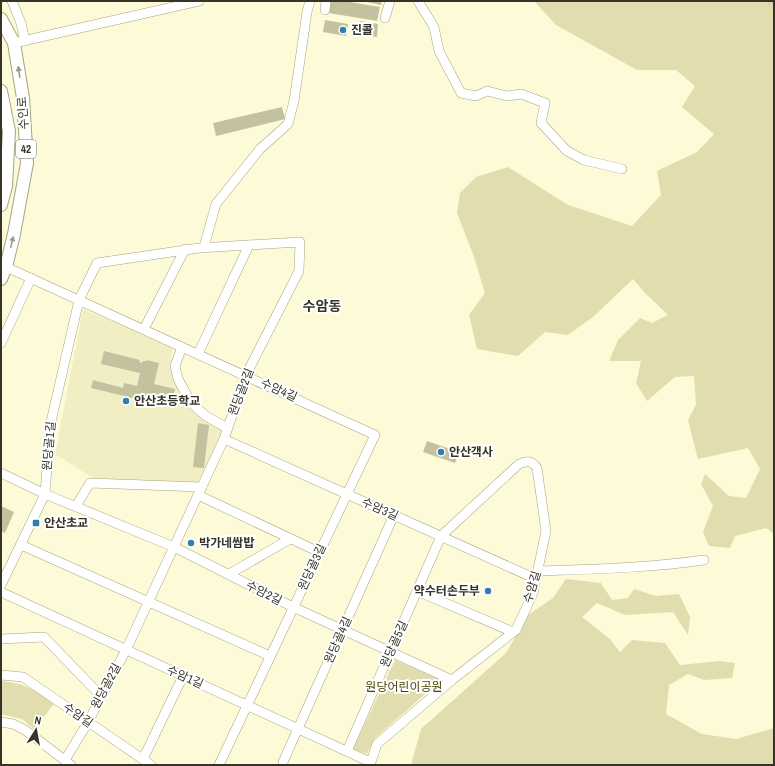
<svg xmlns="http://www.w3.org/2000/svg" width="775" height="766" viewBox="0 0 775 766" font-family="'Archivo Narrow','Noto Sans KR',sans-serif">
	<rect width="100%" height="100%" fill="#fdfad7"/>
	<polygon fill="#f2eec3" points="83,309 172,346 171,367 183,395 224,430 201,483 93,478 55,454"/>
	<g fill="#e2ddae">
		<polygon points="534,1 774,1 774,534 766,528 735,536 730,548 709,546 703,532 713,506 701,484 705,474 729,496 746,498 760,469 748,448 698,459 688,420 696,405 694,376 675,377 647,401 636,383 641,361 609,361 618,340 640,318 652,323 668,315 644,292 633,279 593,317 568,335 545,332 518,356 477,349 469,315 485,293 474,257 457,213 460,193 476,177 508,167 568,205 632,226 661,195 657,171 697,152 714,134 682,107 695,86 676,70 637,70 556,25"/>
		<polygon points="566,579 601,583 612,600 628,598 634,589 656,596 679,594 690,617 688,635 673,612 625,615 597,603 582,617 610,639 620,652 632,640 665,643 680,665 720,661 735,663 732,678 704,680 688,674 669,685 666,714 702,734 736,739 774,728 774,765 411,765 421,729 506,653 528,615 553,598"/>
		<polygon points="395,660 441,680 374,739 367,754 353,749"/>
		<path d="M1,681C25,683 34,690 54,704L34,729L22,719L1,714Z"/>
	</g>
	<g fill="#c4c19f">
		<polygon points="331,1 344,1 380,7 377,21 329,13"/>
		<polygon points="362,1 382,1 381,5"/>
		<polygon points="325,20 348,24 346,36 323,32"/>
		<polygon points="360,21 378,24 377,37 358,34"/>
		<polygon points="282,107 285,119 216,136 213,123"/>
		<polygon points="104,351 140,360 139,362 142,363 143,361 147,361 147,360 159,363 154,384 175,389 174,394 177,394 173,408 91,388 93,380 123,388 124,383 137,386 140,373 101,364"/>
		<polygon points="198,423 209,425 204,468 193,467"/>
		<polygon points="427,441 459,452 455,463 423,452"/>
		<polygon points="1,506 14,512 5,533 1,531"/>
	</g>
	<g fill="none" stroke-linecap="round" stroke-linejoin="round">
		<polyline stroke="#d5d2b4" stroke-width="14" stroke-dasharray="14 7" stroke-linecap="butt" points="773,1 774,3"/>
		<g stroke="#a7a483" stroke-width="10">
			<g id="minor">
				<polyline points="12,1 21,23 25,41"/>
				<polyline points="418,1 434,27 439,51 461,93 476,96 487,91 507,96 521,94 545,103 541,123 567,151 584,160 622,169"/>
				<polyline points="325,10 326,1"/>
				<polyline points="385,18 390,1"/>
				<polyline points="14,43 199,1"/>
				<polyline points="204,247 216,204 260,149 288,124 294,101 307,12 310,1"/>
				<polyline points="6,267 375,435 219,765"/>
				<polyline points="144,329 185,249"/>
				<polyline points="1,343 31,278"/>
				<polyline points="182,347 175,366 178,379 191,403 206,416 227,428"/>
				<polyline points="198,354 249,245"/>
				<polyline points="224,439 536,579"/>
				<polyline points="1,473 45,494 174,547 293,607 452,680"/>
				<polyline points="198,495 319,552"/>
				<polyline points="76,506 90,483 202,487"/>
				<polyline points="21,545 270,656"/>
				<path d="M538,571C593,569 649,568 704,560"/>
				<polyline points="229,574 290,539"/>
				<polyline points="1,585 45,494 50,426 79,300 97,263 199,248 300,242 299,271 246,375 224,439 126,650 88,722 65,760"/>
				<polyline points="417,591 513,632"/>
				<polyline points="1,592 370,762"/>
				<polyline points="1,639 44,637 101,696"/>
				<polyline points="1,675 23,677 151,765"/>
				<polyline points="1,722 13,724 25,730 71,765"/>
				<path d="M347,751L441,536L519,464C528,460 532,461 537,468L546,531L533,593L516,630L452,680L377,744L370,765"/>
				<polyline points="143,759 183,676"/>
				<polyline points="283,765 283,762 394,515"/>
			</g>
		</g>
		<g stroke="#a7a483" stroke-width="14">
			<g id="major">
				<polyline points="1,19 14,43 23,98 27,163 14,234 6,267 1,279"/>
				<polyline points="1,91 9,131 6,186 1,205"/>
			</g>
		</g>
		<use href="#minor" stroke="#fff" stroke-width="9"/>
		<use href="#major" stroke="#fff" stroke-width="12"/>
	</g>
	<defs><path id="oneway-solid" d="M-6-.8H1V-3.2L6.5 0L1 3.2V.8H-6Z"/></defs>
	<g fill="#9a9a92">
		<use href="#oneway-solid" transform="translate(19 72) rotate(-99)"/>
		<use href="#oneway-solid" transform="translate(12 242) rotate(-77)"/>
	</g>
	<g fill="#327db0" stroke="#fff" stroke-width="1.5">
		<circle cx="343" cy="30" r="4"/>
		<circle cx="126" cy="401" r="4"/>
		<circle cx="441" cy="452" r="4"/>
		<rect x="32" y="519" width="8" height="8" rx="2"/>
		<circle cx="191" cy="543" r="4"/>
		<circle cx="488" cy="591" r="4"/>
	</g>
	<g text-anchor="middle" stroke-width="4" stroke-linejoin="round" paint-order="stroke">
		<rect fill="#fff" stroke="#727167" stroke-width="1" x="16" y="140" width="20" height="18" rx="3"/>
		<g font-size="11" font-weight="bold" fill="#353426">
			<text x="26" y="153">42</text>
		</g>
		<g font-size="12" font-weight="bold" fill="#353426" stroke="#fff" text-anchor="start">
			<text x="351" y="34">진콜</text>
			<text x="134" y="405">안산초등학교</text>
			<text x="449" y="456">안산객사</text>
			<text x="44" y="527">안산초교</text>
			<text x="199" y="547">박가네쌈밥</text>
			<text x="480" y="595" text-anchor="end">약수터손두부</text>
		</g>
		<g font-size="12" fill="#353426" stroke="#fff">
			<text transform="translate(23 113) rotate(-94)" y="4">수인로</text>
			<text transform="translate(279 390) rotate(25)" y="4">수암4길</text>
			<text transform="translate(241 392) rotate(-69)" y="4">원당골2길</text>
			<text transform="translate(49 446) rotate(-85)" y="4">원당골1길</text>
			<text transform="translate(380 509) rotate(24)" y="4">수암3길</text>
			<text transform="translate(312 567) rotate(-65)" y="4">원당골3길</text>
			<text transform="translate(532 587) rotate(-73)" y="4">수암길</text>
			<text transform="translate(264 593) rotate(27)" y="4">수암2길</text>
			<text transform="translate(338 640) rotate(-66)" y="4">원당골4길</text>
			<text transform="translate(394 644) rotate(-66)" y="4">원당골5길</text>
			<text transform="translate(185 677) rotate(24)" y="4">수암1길</text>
			<text transform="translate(106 686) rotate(-62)" y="4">원당골2길</text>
			<text transform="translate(78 715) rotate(35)" y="4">수암길</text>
		</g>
		<g font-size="12" fill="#4b4400" stroke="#fff">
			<text x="404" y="691">원당어린이공원</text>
		</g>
		<g font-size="14" font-weight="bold" fill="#353426" stroke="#fff">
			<text x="322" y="311">수암동</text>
		</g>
	</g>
	<rect width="775" height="766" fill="none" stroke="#353426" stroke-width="4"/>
	<g transform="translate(36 730) rotate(11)" stroke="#ffffff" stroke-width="3" paint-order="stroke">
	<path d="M0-3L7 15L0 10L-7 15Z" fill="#353426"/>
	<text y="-6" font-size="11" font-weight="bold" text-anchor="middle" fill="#353426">N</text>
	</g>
</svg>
